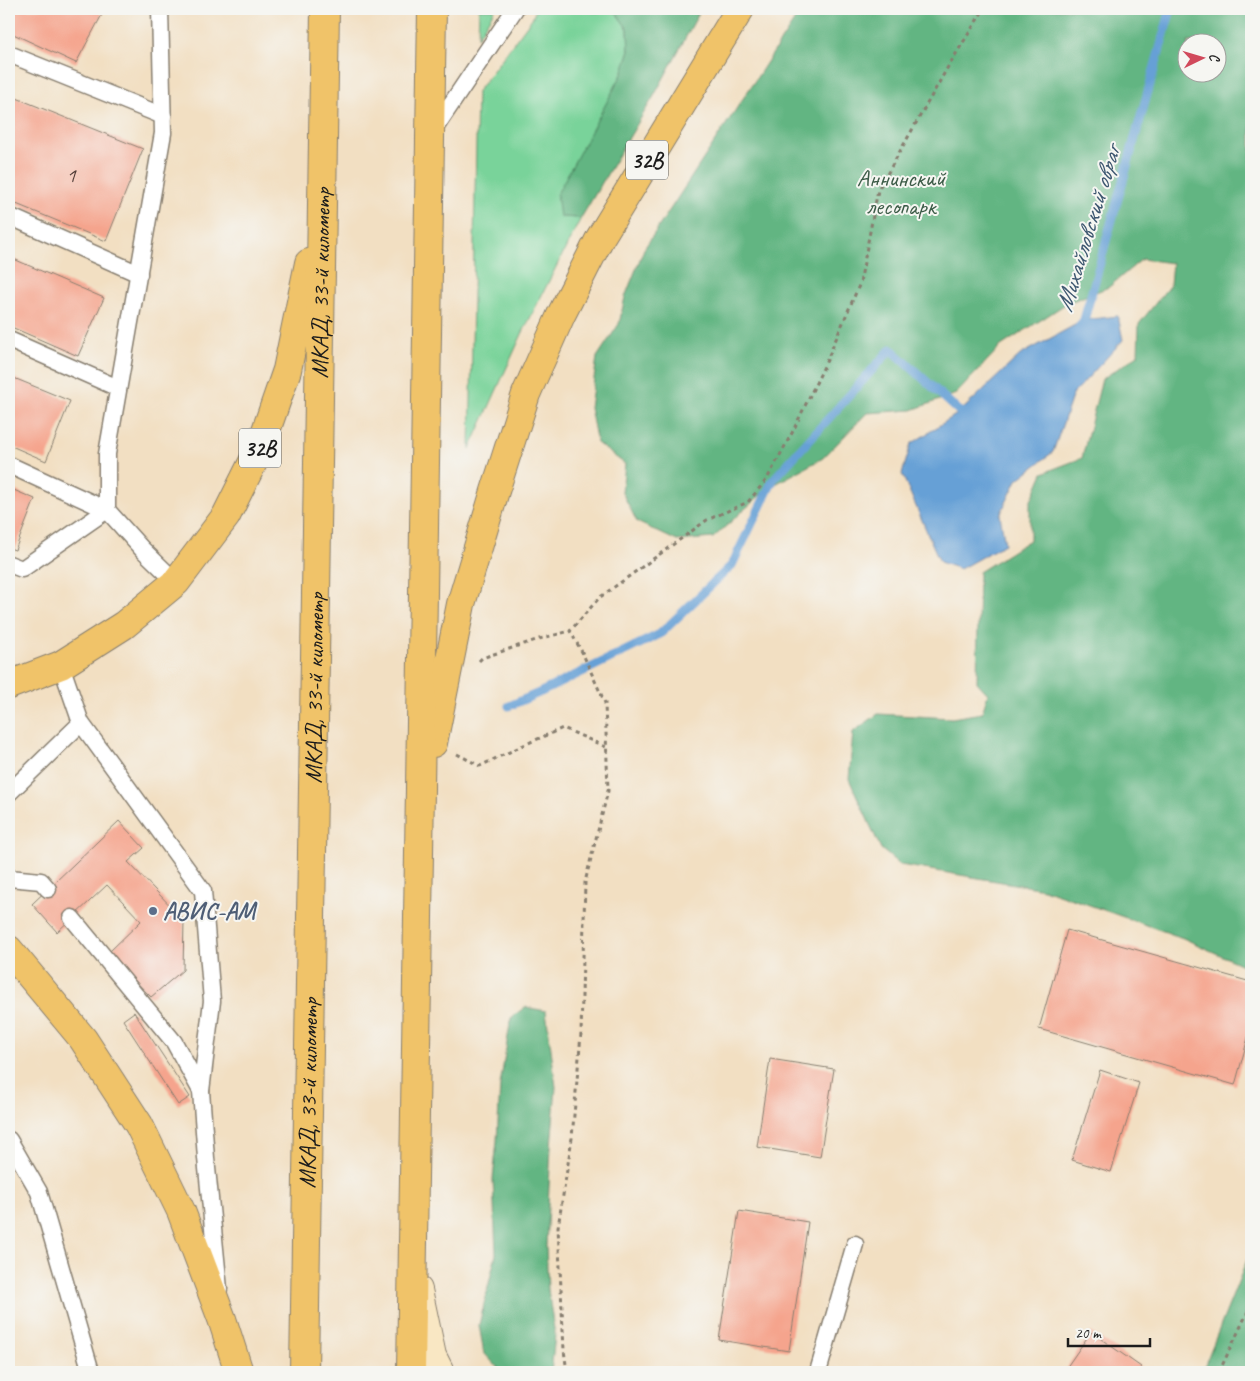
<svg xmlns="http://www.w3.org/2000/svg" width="1260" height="1381" viewBox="0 0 1260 1381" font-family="Caveat,sans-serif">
	<rect width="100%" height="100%" fill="#f6f6f2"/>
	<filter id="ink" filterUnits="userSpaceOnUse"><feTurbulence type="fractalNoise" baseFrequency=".02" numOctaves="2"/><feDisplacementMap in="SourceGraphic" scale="10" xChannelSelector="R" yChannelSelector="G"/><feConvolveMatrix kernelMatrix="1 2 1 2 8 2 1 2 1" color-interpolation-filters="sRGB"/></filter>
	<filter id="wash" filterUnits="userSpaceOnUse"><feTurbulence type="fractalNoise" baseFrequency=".0096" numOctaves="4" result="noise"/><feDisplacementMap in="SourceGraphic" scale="20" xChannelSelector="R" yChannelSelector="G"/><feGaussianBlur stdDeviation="1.12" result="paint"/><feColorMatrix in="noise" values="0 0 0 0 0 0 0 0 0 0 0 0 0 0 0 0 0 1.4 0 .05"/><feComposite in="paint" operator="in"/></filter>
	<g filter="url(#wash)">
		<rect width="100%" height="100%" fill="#f2dfc2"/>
		<g fill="#79d39a" stroke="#4a785b">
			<polygon points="479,9 495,9 478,37"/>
			<polygon points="536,9 578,9 594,12 615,11 628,29 629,53 622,74 560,217 581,218 522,334 470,449 477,92 533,17"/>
		</g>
		<g fill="#62b582" stroke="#3f684f" fill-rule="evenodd">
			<polygon points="578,9 701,9 654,96 581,218 560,217 557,194 622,74 629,53 628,29 615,12 594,12"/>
			<path d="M802,9H1251V969L1183,938L1044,889L900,865L881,849L849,779L853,732L878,714L952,718L982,713L988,694L977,682L979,572L1030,540V503L1043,473L1082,458L1102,379L1138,355L1139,324L1170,285L1172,263L1142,259L1109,287L1067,303L1001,346L956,394L912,410L867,413L823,458L768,488L713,538L677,541L637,522L622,492L625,464L597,443L590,408L597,357L619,324L625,297L644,249ZM1188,42H1218V72H1188Z"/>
			<polygon points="525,1007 546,1011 556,1087 551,1146 546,1246 548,1290 555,1335 551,1372 502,1372 484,1353 479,1325 496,1254 493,1179 497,1141 500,1085 511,1018"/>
			<polygon points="1251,1250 1251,1372 1202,1372"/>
		</g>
		<polygon fill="#66a0d6" stroke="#415e79" points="1118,316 1123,340 1073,394 1053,452 1017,480 1000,515 1005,544 960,569 940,562 902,474 911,444 960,412 1020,355 1084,320"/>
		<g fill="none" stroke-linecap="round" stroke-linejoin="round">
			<g stroke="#66a0d6" stroke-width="9">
				<polyline points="1078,329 1084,320 1171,9"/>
				<polyline points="509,706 541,692 660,634 732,565 773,480 891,349 960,412 971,413"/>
			</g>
		</g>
		<g id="blocks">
			<g fill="#f5a48d">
				<polygon points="9,9 105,9 76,63 9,32"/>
				<polygon points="9,95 143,149 106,241 9,201"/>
				<polygon points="9,257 104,298 78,356 9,326"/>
				<polygon points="9,376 70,401 46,461 9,445"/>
				<polygon points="9,488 35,499 15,550 9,548"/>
				<polygon points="119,821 144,848 128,862 184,920 183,970 151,997 108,953 141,921 107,885 57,932 32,904"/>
				<polygon points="1067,930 1251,982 1251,1027 1235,1085 1039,1029"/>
				<polygon points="134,1012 190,1097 178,1105 123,1020"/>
				<polygon points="770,1059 834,1069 820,1157 757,1147"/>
				<polygon points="1100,1070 1139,1083 1111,1172 1072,1160"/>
				<polygon points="739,1211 808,1222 789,1351 719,1340"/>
				<polygon points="1091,1332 1141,1367 1138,1372 1066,1372 1064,1371"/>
			</g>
		</g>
	</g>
	<g filter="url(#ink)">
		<use href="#blocks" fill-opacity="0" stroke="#877e6f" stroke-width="1"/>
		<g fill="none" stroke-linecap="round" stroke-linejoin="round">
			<g stroke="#877e6f" stroke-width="19">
				<g id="lane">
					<polyline points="160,9 163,133 107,454 107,510 142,549 176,582"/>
					<polyline points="9,54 163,116"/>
					<polyline points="433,131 515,9"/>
					<polyline points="9,216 139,274"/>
					<polyline points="9,340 118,388"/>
					<polyline points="9,465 107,510"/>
					<polyline points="9,564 22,569 107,510"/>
					<polyline points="61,665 81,723 203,891 212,1001 201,1091 206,1158 219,1289"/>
					<polyline points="9,793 81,723"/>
					<polyline points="9,878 41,881 48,889"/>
					<polyline points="72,918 174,1042 201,1091"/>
					<polyline points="9,1140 39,1192 91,1372"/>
					<polyline points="818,1372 855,1244"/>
				</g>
			</g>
			<g stroke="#877e6f" stroke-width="30">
				<polyline id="secondary" points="418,1290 432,1356 440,1372"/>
			</g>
			<g stroke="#877e6f" stroke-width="30">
				<g id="highway">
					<polyline points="9,685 61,665 124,625 176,582 226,516 260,448 287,370 309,263"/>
					<polyline points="433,743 461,604 495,491 526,394 561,315 600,238 740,9"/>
					<polyline points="9,950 83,1039 139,1125 181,1211 222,1319 239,1372"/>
					<path id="s1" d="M304,1372L325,9"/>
					<polyline points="411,1372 432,9"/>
				</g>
			</g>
			<g stroke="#877e6f" stroke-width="3" stroke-dasharray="4 4" stroke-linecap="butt">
				<polyline points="479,661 482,658 539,639 570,631"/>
				<polyline points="457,754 480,766 526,744 563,728 606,747"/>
				<polyline points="567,1372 564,1350 558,1227 572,1138 581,1034 585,882 608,791 605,703 582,652 570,631 599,598 707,520 748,502 767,479 792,433 827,360 860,283 878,190 949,65 984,9"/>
				<polyline points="1219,1372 1251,1305"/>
			</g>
			<use href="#lane" stroke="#fff" stroke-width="16"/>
			<use href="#secondary" stroke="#f9e7c3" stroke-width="28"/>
			<use href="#highway" stroke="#f0c369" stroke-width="28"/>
		</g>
	</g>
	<circle fill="#5c6f8a" stroke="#f6f6f2" stroke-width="2" cx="153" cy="911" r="5"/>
	<g text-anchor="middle" stroke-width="4" stroke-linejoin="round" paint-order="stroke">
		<g font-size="21" fill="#523e38">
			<text x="71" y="182">1</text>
		</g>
		<g fill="#f6f6f2" stroke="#5d5d5c" stroke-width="1">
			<rect x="626" y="140.5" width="42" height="39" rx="4"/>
			<rect x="239" y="428.5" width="42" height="39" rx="4"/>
		</g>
		<g font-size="22" font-weight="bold" fill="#1c1c1c">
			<text x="647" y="168">32B</text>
			<text x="260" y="456">32B</text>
		</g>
		<g font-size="24" fill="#3d5c48" stroke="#f6f6f2">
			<text x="901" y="186">Аннинский<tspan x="901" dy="28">лесопарк</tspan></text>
		</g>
		<g font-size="24" fill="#1c1c1c" stroke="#f6f6f2">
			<text dy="8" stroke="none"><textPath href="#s1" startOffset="1089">МКАД, 33-й километр</textPath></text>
			<text dy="8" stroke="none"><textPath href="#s1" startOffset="684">МКАД, 33-й километр</textPath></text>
			<text dy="8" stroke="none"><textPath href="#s1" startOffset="279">МКАД, 33-й километр</textPath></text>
		</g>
		<g font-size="24" font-weight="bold" fill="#4e5e75" stroke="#f6f6f2" text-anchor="start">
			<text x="163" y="919">АВИС-АМ</text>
		</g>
		<g font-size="25" font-style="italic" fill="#3d5770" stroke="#f6f6f2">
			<text transform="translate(1087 229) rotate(-73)" y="9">Михайловский овраг</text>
		</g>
	</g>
	<rect width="1260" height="1381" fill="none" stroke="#f6f6f2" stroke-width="30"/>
	<g transform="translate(1202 58) rotate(85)"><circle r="24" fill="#f6f6f2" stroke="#9f9f9c"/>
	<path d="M0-4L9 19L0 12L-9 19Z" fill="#d1495b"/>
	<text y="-8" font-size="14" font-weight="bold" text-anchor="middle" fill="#1c1c1c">С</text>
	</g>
	<path d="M1068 1338v8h82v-8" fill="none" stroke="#1c1c1c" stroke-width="2.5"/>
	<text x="1075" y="1338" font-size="15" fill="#1c1c1c" stroke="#f6f6f2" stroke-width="4" paint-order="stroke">20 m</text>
</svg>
